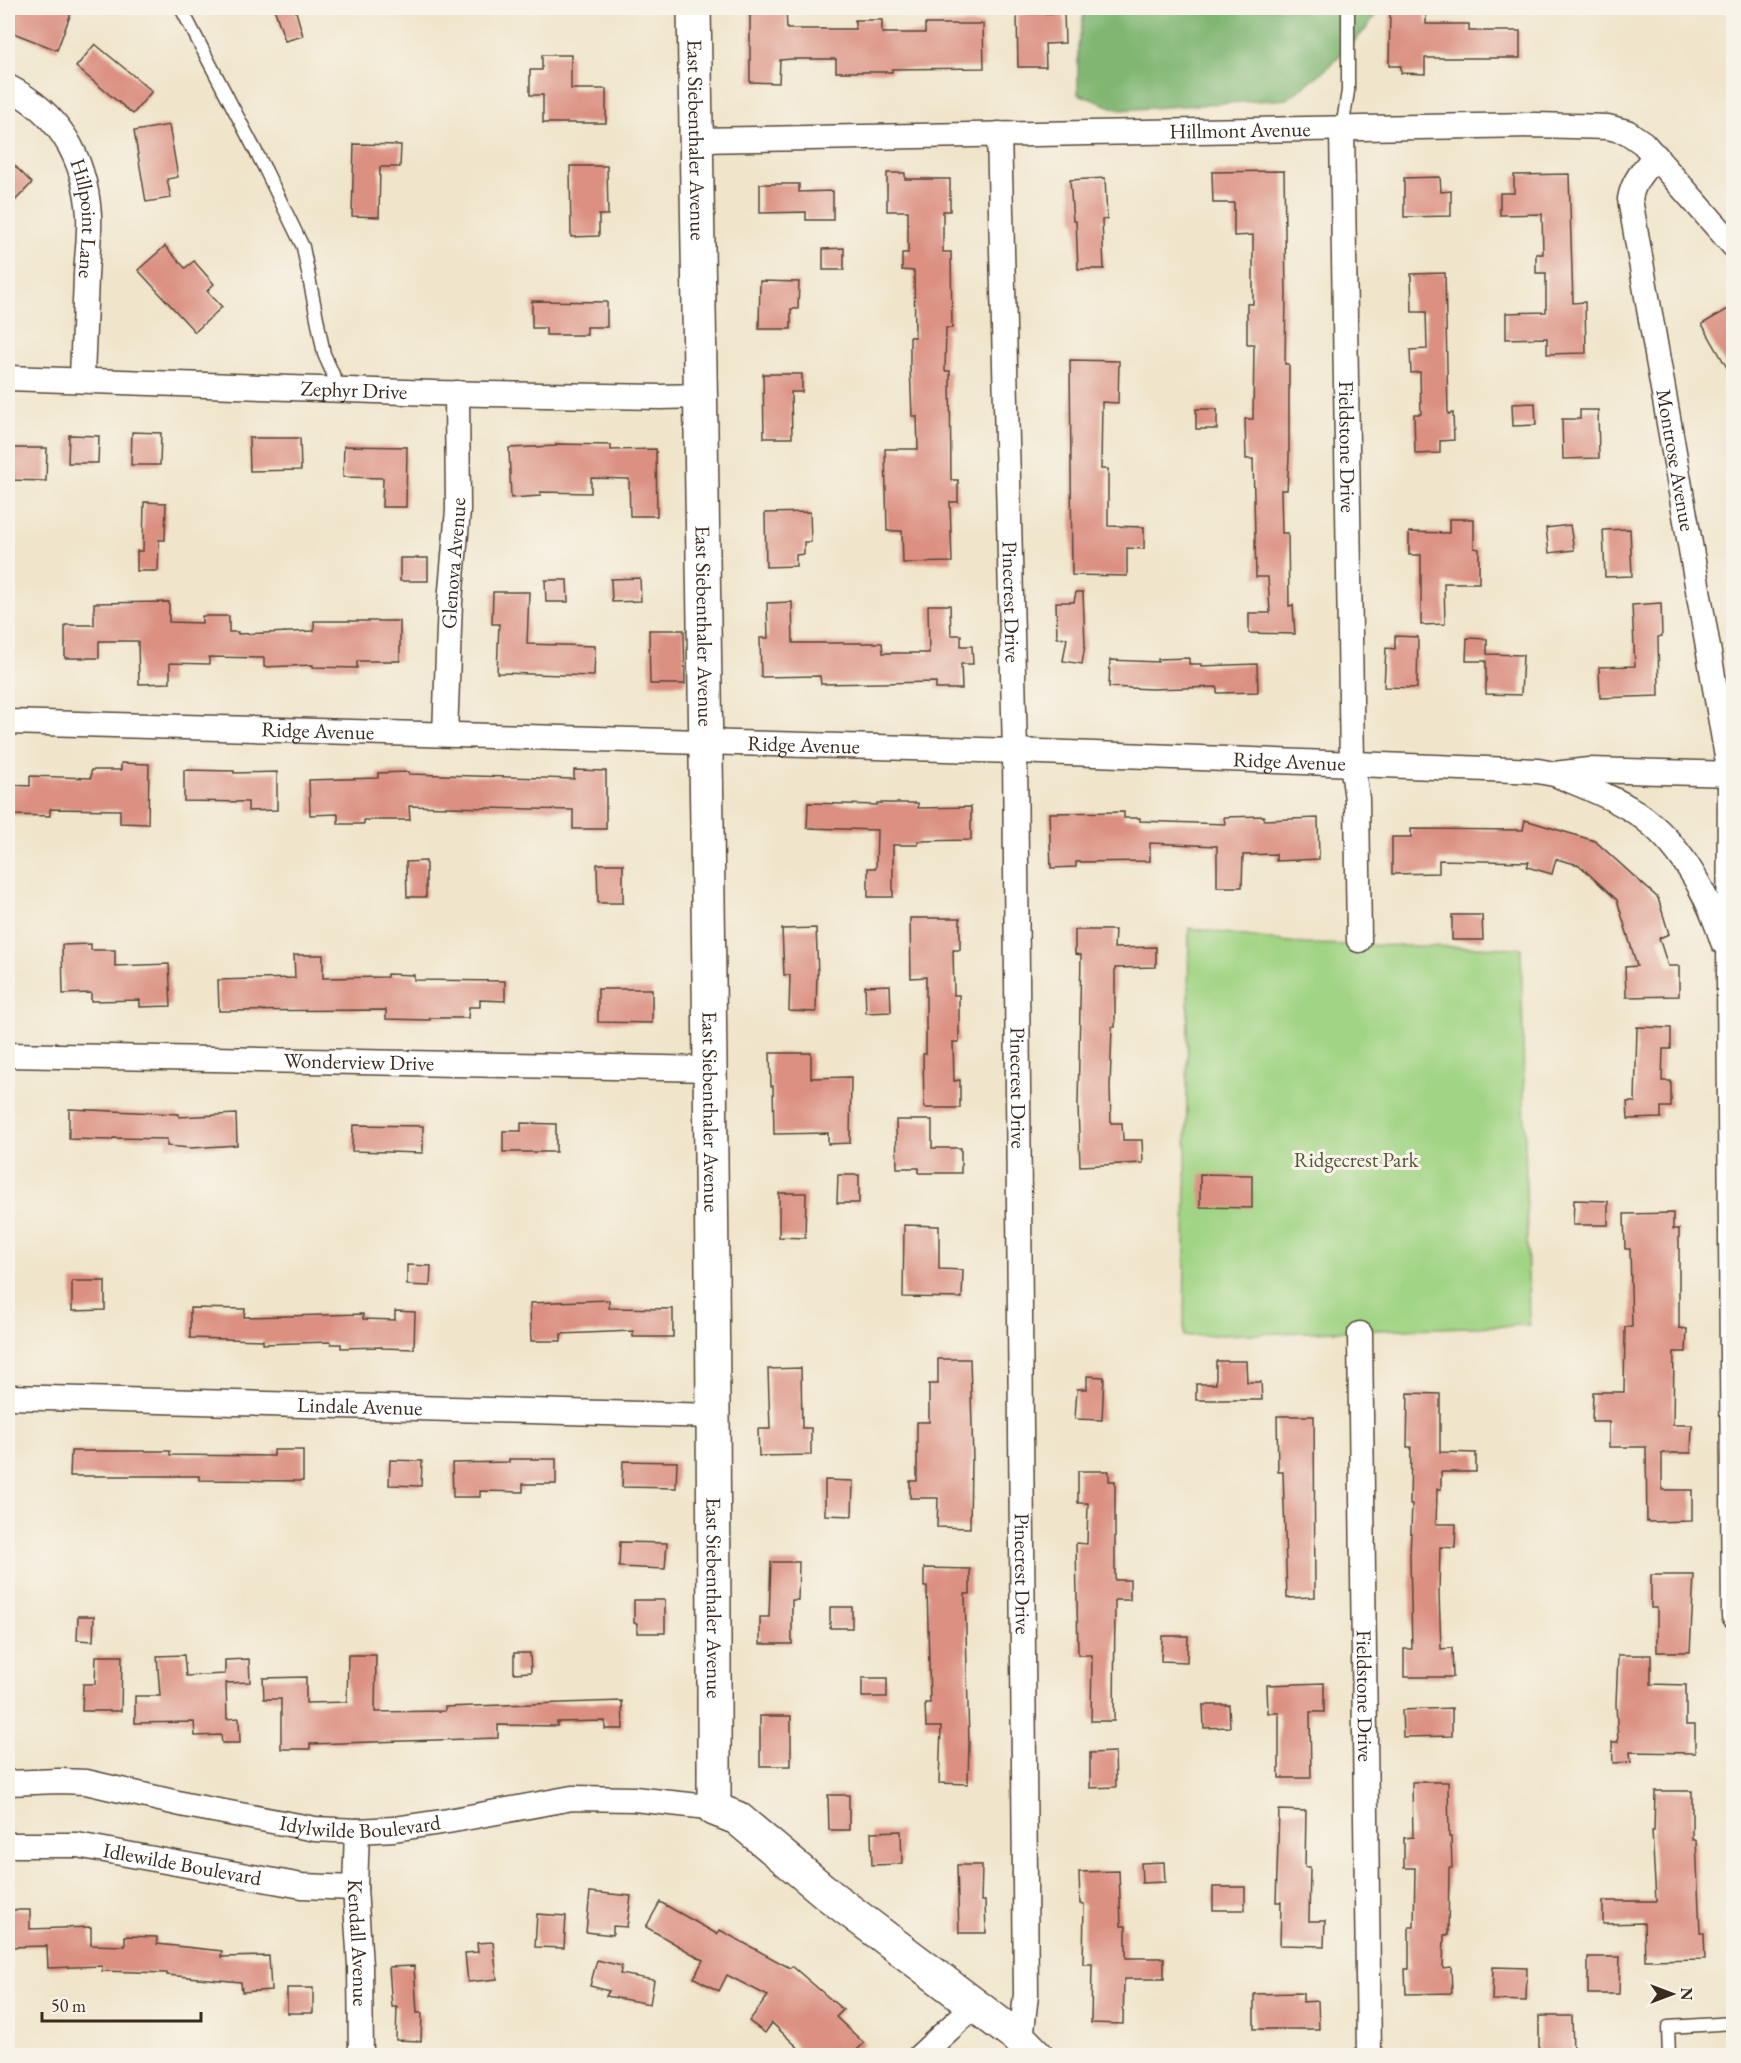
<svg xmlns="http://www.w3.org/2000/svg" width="1741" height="2063" viewBox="0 0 1741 2063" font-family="'EB Garamond',serif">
	<rect width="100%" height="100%" fill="#f7f3e8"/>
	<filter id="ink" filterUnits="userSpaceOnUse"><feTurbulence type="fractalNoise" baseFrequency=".0167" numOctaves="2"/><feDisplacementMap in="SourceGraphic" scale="12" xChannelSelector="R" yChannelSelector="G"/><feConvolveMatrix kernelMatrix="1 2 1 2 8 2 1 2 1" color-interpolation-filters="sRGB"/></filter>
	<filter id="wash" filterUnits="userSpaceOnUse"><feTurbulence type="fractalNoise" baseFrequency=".008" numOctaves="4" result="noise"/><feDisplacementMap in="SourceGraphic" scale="24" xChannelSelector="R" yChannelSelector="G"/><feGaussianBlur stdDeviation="1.35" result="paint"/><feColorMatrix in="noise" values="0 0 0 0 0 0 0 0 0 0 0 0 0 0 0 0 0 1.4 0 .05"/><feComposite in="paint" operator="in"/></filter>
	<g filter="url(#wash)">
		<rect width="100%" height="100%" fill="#f0e5cb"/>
		<polygon fill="#a1d484" stroke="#6e7f51" stroke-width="1.5" points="1189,928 1304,944 1521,948 1529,1325 1184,1336"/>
		<polygon fill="#80b672" stroke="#5e7048" stroke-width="1.5" points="1085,8 1380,8 1366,29 1325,70 1287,99 1120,110 1078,94 1078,47"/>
		<g id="blocks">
			<g fill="#db9081">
				<polygon points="8,8 73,8 57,50 8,31"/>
				<polygon points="274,8 295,8 303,36 285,41"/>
				<polygon points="750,8 786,8 787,29 855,29 855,20 882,20 882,33 925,33 925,24 983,24 984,68 892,69 892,72 836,72 836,59 792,59 780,60 779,83 750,82"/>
				<polygon points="1409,8 1426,8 1426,24 1469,24 1469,31 1520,31 1520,58 1425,58 1425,74 1401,73 1401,66 1389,66 1390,10 1409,11"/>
				<polygon points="1064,13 1065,43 1045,44 1046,67 1018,67 1017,14"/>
				<polygon points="95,44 152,91 133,114 76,67"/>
				<polygon points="542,55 571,55 571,89 606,89 606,123 543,123 543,95 530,95 530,70 542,70"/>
				<polygon points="169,125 178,177 167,179 171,198 146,202 134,131"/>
				<polygon points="354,144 401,145 400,167 380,167 379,217 352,216"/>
				<polygon points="8,159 32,183 8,208"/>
				<polygon points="570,166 607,166 608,215 599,215 599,236 571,237"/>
				<polygon points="1284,171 1286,293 1285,364 1289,364 1289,458 1287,490 1281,490 1282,533 1288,533 1289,606 1293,605 1295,634 1249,633 1249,613 1270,613 1268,577 1256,577 1253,459 1246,459 1245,419 1253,419 1254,344 1247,344 1247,304 1253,304 1253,235 1234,236 1234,203 1213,203 1212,172"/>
				<polygon points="887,173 905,173 905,179 950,179 950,211 943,211 943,252 951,252 952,328 946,328 945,371 950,371 951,480 958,480 958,502 950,502 952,562 903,563 902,531 887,531 885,449 918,449 917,416 912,416 910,366 910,337 915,337 914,271 902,270 902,253 908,253 908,211 887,211"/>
				<polygon points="1569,174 1573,303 1585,302 1586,353 1547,354 1547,338 1506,339 1506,313 1546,312 1546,273 1536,273 1536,254 1543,254 1542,214 1500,215 1500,193 1514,193 1514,175"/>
				<polygon points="1440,177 1441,192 1451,191 1451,216 1404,217 1404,178"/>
				<polygon points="1105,178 1107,219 1102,220 1104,269 1078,269 1076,221 1073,221 1070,180"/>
				<polygon points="760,184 799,184 799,192 833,191 833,220 806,220 806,212 760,213"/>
				<polygon points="165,246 185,268 194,261 214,284 207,291 222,307 195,332 138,270"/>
				<polygon points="844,248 844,270 823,270 823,249"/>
				<polygon points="1445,273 1448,414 1453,413 1454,440 1440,441 1440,453 1415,454 1414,414 1421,414 1420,372 1411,373 1410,350 1427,349 1426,312 1412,312 1411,274"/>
				<polygon points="760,281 799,282 798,309 791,309 791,329 759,329"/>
				<polygon points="532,301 607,302 607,327 587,327 587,335 546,335 546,328 532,328"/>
				<polygon points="1728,309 1734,319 1734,380 1702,324"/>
				<polygon points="1070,360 1119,361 1118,403 1102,402 1101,469 1108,469 1108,526 1144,527 1144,549 1127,548 1127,576 1072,575"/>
				<polygon points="763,374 802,374 802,392 791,392 792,438 764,438"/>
				<polygon points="1535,403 1536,425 1513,426 1512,404"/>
				<rect x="1196" y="409" width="21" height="20"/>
				<polygon points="1580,410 1598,410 1599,458 1563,459 1562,419 1580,419"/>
				<polygon points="132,432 161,433 160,465 131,465"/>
				<polygon points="69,435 99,436 98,463 68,463"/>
				<polygon points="249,438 300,438 301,470 250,471"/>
				<polygon points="556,444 611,445 611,450 656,449 657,516 630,516 629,479 591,478 591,493 540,492 540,496 511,498 509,448 556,446"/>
				<polygon points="344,446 407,447 406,507 382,507 383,478 343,477"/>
				<polygon points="8,448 47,448 46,481 8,480"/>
				<polygon points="144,502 166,503 165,540 159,540 158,571 137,571 137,551 143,551"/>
				<polygon points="810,512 811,542 804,542 804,554 796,555 796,566 766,567 765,513"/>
				<polygon points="1449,519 1474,519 1474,548 1479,549 1479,583 1444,583 1445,624 1421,625 1421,555 1409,555 1409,532 1449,533"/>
				<polygon points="1570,525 1574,550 1549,553 1546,528"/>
				<polygon points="1630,529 1632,576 1605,577 1603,530"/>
				<rect x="400" y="558" width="28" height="23"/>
				<polygon points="640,578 641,601 612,602 611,579"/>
				<polygon points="545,580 567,580 568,602 546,602"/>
				<polygon points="493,592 529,592 527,644 595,646 594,676 497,673 499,624 492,624"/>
				<polygon points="1076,592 1083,592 1085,645 1082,664 1063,661 1067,638 1057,638 1056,602 1074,602"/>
				<polygon points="169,602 169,622 202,623 202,616 229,616 229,632 238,632 238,634 314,631 314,621 400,621 400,661 357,661 357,668 313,667 313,665 264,667 264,658 209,657 209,664 170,663 170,683 139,684 138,641 99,641 99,658 65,658 65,625 94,625 94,603"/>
				<polygon points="792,602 793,643 882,643 883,653 929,653 928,605 950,605 951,635 961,635 961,646 972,646 973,664 961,664 962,689 936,689 936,682 821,684 820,676 761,677 760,638 768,638 767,603"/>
				<polygon points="1661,603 1662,636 1658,637 1659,696 1600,698 1599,667 1635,666 1632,605"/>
				<polygon points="649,630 684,630 685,684 650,684"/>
				<polygon points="1395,636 1418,637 1417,688 1384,687 1386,648 1395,649"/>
				<polygon points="1467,638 1487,639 1487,654 1523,655 1521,695 1486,694 1486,661 1466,661"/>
				<polygon points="1189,658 1189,664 1201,664 1201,666 1257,664 1258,692 1217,693 1217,687 1152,689 1109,687 1110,660 1158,662 1158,659"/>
				<polygon points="121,763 149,764 148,824 120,823 120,810 50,809 50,816 12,815 12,785 30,786 30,776 91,778 91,770 121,770"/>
				<polygon points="184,770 234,771 234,773 277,772 277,810 248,811 248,802 184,801"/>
				<polygon points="574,770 606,771 606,829 573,829 573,810 409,806 410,820 364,820 364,824 338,824 338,814 310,815 309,780 378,778 378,773 409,772 409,774 574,779"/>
				<polygon points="808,803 877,805 877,803 918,803 918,808 971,807 971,840 918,841 918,845 893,845 893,897 868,897 868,868 876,868 877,830 807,828"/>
				<polygon points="1124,812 1124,818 1140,818 1140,821 1225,824 1224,817 1264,816 1264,820 1318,818 1319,859 1276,861 1276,854 1243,855 1242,887 1217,887 1217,846 1150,843 1150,861 1076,862 1076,867 1051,868 1049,813"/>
				<polygon points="1525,820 1595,841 1658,898 1669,934 1659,938 1668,966 1679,966 1679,996 1626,997 1625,967 1637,966 1617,900 1579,865 1556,859 1552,874 1527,867 1529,862 1439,860 1439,873 1392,874 1392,837 1411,837 1411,829 1523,830"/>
				<polygon points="426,861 426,897 407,897 406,862"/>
				<polygon points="597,864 623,864 623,903 598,903"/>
				<polygon points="1452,915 1482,915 1483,940 1452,940"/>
				<polygon points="910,918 960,918 960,950 953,950 954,995 959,995 959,1042 953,1042 954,1081 960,1080 960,1108 924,1108 923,1054 926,1054 926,977 911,978"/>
				<polygon points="816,928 818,974 817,974 816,1012 789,1011 790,975 784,975 782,929"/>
				<polygon points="1075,930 1115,930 1114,948 1156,947 1156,967 1115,968 1115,1027 1112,1027 1110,1087 1111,1123 1122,1123 1123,1140 1142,1140 1143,1163 1080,1166 1078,1105 1081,955 1075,954"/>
				<polygon points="91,944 91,950 115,950 115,966 169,964 171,1006 140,1007 140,1000 91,1001 91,993 63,994 62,945"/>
				<polygon points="294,955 323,955 323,978 387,977 387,974 414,975 414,980 505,981 505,1001 480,1000 480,1007 469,1007 468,1018 430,1018 430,1020 386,1019 386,1010 219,1011 218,980 295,978"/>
				<polygon points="890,985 891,1012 866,1013 865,986"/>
				<polygon points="598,989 652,989 652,1023 598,1022"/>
				<polygon points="1637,1027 1671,1028 1671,1049 1663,1049 1662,1081 1671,1081 1671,1107 1661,1107 1661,1118 1628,1119 1627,1102 1635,1102"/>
				<polygon points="770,1053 811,1053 811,1078 851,1077 850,1143 828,1144 828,1133 774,1134 773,1086 771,1086"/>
				<polygon points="69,1109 179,1114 179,1117 236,1114 237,1145 191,1148 167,1146 167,1139 113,1138 112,1140 69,1139"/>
				<polygon points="896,1120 932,1120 932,1148 961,1148 961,1173 919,1173 919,1168 897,1168"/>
				<polygon points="521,1123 556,1124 556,1152 503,1152 503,1131 521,1131"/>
				<polygon points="353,1125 423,1126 423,1153 352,1151"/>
				<polygon points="1200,1174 1252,1175 1252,1208 1200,1207"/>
				<polygon points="838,1175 859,1175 859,1203 837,1203"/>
				<polygon points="779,1193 806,1193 805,1238 779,1237"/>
				<polygon points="1574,1200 1608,1201 1608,1225 1573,1225"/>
				<polygon points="1673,1213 1673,1229 1679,1229 1679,1328 1687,1329 1686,1352 1674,1352 1673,1425 1692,1425 1691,1453 1662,1453 1662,1490 1692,1490 1692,1521 1647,1522 1646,1447 1609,1447 1609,1422 1592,1422 1593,1392 1624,1392 1625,1327 1632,1327 1630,1249 1625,1249 1624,1214"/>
				<polygon points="904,1225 939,1226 939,1269 963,1270 962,1298 903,1297"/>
				<polygon points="407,1265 431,1266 430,1286 407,1285"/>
				<polygon points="72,1281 105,1281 105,1310 72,1311"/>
				<polygon points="609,1300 609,1308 673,1309 673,1337 633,1337 633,1331 561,1334 561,1341 531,1341 530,1303"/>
				<polygon points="190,1308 245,1309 244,1317 363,1314 363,1319 395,1320 395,1311 415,1312 414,1349 382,1348 382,1347 341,1348 341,1344 331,1344 330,1342 263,1344 263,1340 190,1338"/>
				<polygon points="938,1359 970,1359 973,1460 971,1460 970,1528 937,1527 938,1498 910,1498 910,1481 917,1481 917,1422 929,1422 929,1384 938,1384"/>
				<polygon points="1216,1361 1246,1361 1247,1382 1261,1382 1262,1400 1196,1400 1196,1384 1216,1384"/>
				<polygon points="801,1368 802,1428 811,1428 811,1455 759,1456 758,1429 770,1429 768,1369"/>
				<polygon points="1087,1376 1104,1377 1102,1420 1075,1419 1077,1389 1087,1389"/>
				<polygon points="1408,1393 1440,1394 1440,1452 1476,1453 1476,1472 1441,1472 1441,1489 1437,1489 1436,1524 1456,1524 1455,1548 1440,1547 1439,1593 1441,1649 1452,1648 1453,1677 1404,1677 1404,1649 1412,1649 1410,1556 1412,1504 1410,1504 1411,1447 1407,1447"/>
				<polygon points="1277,1416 1314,1416 1315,1597 1287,1598 1283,1472 1278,1472"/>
				<polygon points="274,1450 303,1450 303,1481 199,1480 199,1476 70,1476 71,1451 170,1451 170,1455 274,1456"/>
				<polygon points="509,1459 556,1459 556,1484 523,1484 523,1492 480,1491 480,1497 453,1497 452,1463 509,1462"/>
				<polygon points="390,1460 422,1461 421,1486 389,1485"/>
				<polygon points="623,1461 677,1462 676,1488 622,1487"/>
				<polygon points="1078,1471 1109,1471 1109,1481 1115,1481 1115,1580 1130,1580 1130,1600 1115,1600 1114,1721 1091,1721 1092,1655 1078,1655 1076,1543 1087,1544 1088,1503 1078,1503"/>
				<polygon points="825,1480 853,1481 852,1516 825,1515"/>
				<polygon points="620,1542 667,1543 665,1569 619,1567"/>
				<polygon points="771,1562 799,1562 798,1600 792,1600 792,1644 760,1644 760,1617 769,1617"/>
				<polygon points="924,1568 970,1569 970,1594 965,1594 969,1742 968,1784 939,1783 941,1727 926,1727 925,1703 930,1703 927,1587 924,1587"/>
				<polygon points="1651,1575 1694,1575 1690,1652 1657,1652 1657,1608 1651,1608"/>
				<polygon points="634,1600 665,1600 665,1633 637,1633 637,1623 634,1623"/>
				<rect x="830" y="1607" width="22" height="21"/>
				<polygon points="78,1616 94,1616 93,1641 77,1640"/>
				<polygon points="1162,1636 1188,1636 1187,1662 1161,1661"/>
				<polygon points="514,1653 530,1653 531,1672 514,1673"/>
				<polygon points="184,1655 186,1676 225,1674 225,1660 249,1659 250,1682 226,1683 227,1719 239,1718 240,1743 222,1743 221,1735 195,1736 194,1722 135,1723 135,1696 160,1696 157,1656"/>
				<polygon points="348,1655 376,1655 375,1712 445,1711 445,1707 622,1701 623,1729 605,1729 605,1721 557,1722 557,1726 498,1725 498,1738 310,1744 310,1749 281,1749 281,1699 264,1699 263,1678 306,1677 306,1703 347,1702"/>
				<polygon points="1618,1655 1651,1655 1651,1684 1686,1685 1686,1725 1695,1725 1695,1753 1630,1752 1631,1762 1613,1763 1612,1742 1618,1742 1616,1703"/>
				<polygon points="96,1656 122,1656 121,1711 82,1711 83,1684 95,1684"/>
				<rect x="862" y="1678" width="25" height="19"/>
				<polygon points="1324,1683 1324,1712 1310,1712 1311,1778 1279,1778 1279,1713 1268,1713 1267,1685"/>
				<polygon points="1203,1705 1229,1705 1230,1727 1204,1728"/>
				<polygon points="1452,1708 1452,1736 1403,1737 1402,1710"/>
				<rect x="760" y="1716" width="31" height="50"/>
				<polygon points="1115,1752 1116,1787 1090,1788 1090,1753"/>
				<polygon points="1412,1782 1448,1782 1449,1837 1451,1837 1452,1868 1449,1868 1448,1935 1444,1935 1443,1968 1451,1967 1452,1993 1406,1994 1405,1969 1409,1969 1409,1927 1414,1927 1415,1868 1404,1868 1404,1838 1413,1837"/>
				<polygon points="1655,1791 1692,1791 1692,1840 1696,1840 1700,1933 1704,1933 1705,1959 1645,1960 1644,1923 1603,1924 1603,1901 1656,1901 1652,1831 1654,1831"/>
				<polygon points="828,1795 849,1795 849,1830 829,1830"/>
				<polygon points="1279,1810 1306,1811 1305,1867 1310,1867 1309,1921 1325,1921 1324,1946 1280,1945 1281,1902 1276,1902"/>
				<polygon points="901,1831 902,1864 872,1865 871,1832"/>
				<polygon points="1164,1862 1165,1882 1142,1883 1141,1863"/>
				<polygon points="957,1865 982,1865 981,1901 985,1901 986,1933 959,1933"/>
				<polygon points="1119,1871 1121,1926 1126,1926 1126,1958 1164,1958 1164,1979 1124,1979 1123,2024 1091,2023 1092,1964 1083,1964 1084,1904 1080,1904 1079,1872"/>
				<rect x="1213" y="1887" width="32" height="23"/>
				<polygon points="590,1892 631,1896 627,1927 613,1926 613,1935 586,1932"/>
				<polygon points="660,1902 717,1934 720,1930 790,1968 792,1966 843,2010 836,2017 864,2043 852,2055 806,2055 772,2023 765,2033 749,2021 768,1996 727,1975 719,1991 694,1978 703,1960 646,1927"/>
				<polygon points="8,1910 30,1910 30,1929 91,1927 91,1945 125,1946 125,1936 157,1937 157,1944 222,1951 221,1957 269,1956 271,1990 242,1992 241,1982 167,1975 167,1973 102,1971 102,1966 48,1968 47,1946 8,1947"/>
				<polygon points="537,1914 566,1916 564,1948 535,1947"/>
				<polygon points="493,1942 497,1979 468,1982 465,1953 478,1952 477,1943"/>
				<polygon points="1588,1957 1620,1957 1619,1994 1588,1994"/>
				<polygon points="597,1960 622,1966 620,1974 654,1980 650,2004 606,1996 609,1991 590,1986"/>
				<polygon points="414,1966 417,2013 422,2013 421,2041 396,2040 397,2007 392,2007 389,1967"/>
				<polygon points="1493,1967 1527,1968 1526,2001 1492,2000"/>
				<rect x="287" y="1988" width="26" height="25"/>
				<polygon points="1303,1993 1303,2002 1318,2001 1319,2029 1254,2029 1254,1994"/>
				<polygon points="1539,2016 1572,2016 1573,2055 1539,2055"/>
			</g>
		</g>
	</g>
	<g filter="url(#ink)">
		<use href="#blocks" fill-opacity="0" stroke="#564638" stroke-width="1.5"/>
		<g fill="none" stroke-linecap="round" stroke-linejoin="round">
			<g stroke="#564638" stroke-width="15">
				<g id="service">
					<polyline points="182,10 265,169 303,247 324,354 339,388"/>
					<polyline points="1342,129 1348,91 1348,8"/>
					<polyline points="1669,2056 1668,2027 1734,2023"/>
				</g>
			</g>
			<g stroke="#564638" stroke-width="27">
				<g id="minor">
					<path id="s1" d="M8,87C60,114 85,158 89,215C90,235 87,255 86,275C85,310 83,345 82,380"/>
					<path id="s2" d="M1342,129L1352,763L1357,799L1359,940"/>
					<path id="s3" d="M999,134L1015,751L1026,1994L1021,2040"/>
					<path id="s4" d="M696,140L1535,125L1608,127L1627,132L1643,143L1734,246"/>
					<path id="s5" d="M1656,156C1644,169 1633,181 1630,199L1730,774L1729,980L1734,1616"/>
					<path id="s6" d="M8,378L434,393L661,397L700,396"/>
					<path id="s7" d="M8,722L1015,751L1538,771L1554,774L1589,770L1734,774"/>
					<path id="s8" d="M445,734L450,602L458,510L457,393"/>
					<path d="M1557,775C1581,785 1606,794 1629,808C1677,837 1706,890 1723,942"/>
					<path id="s9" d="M8,1055L711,1069"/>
					<path id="s10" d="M1360,1334L1369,2056"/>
					<path id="s11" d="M8,1397L715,1416"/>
					<path id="s12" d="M8,1783L59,1781L86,1782L186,1805L315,1829L357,1831L394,1829L448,1821L572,1798L634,1799L708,1807L714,1809"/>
					<path id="s13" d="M357,1831L355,1888L360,1966L361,2056"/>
					<path id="s14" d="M8,1845H77L302,1886L355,1888"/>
					<polyline points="920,2056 974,2006"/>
				</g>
			</g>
			<g stroke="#564638" stroke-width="36">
				<g id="secondary">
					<path id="s15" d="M694,8C704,608 715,1209 714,1809L737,1818L830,1896L1021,2040L1037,2056"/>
				</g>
			</g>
			<use href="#service" stroke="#fff" stroke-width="12"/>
			<use href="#minor" stroke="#fff" stroke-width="24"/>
			<use href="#secondary" stroke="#fff" stroke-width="33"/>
		</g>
	</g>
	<g text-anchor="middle" stroke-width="6" stroke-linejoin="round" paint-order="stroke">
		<g font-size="21" fill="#3b2a1e" stroke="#f7f3e8">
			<text dy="7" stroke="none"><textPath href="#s4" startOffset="544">Hillmont Avenue</textPath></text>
			<text dy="7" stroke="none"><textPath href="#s15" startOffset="132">East Siebenthaler Avenue</textPath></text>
			<text dy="7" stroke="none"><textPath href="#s1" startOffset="162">Hillpoint Lane</textPath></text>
			<text dy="7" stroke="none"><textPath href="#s6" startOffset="346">Zephyr Drive</textPath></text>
			<text dy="7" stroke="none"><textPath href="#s2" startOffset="318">Fieldstone Drive</textPath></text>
			<text dy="7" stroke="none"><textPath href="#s5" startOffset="316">Montrose Avenue</textPath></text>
			<text dy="7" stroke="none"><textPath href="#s8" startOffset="171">Glenova Avenue</textPath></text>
			<text dy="7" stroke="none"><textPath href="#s3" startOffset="468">Pinecrest Drive</textPath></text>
			<text dy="7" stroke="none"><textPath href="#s15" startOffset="618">East Siebenthaler Avenue</textPath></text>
			<text dy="7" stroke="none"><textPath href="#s7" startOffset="310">Ridge Avenue</textPath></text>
			<text dy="7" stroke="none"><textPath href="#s7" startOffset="796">Ridge Avenue</textPath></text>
			<text dy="7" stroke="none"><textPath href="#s7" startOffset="1282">Ridge Avenue</textPath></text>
			<text dy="7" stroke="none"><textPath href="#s9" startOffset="351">Wonderview Drive</textPath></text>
			<text dy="7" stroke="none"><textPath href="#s3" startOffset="954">Pinecrest Drive</textPath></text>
			<text dy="7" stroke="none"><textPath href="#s15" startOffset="1104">East Siebenthaler Avenue</textPath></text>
			<text dy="7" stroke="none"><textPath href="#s11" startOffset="352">Lindale Avenue</textPath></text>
			<text dy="7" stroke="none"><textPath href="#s3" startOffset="1440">Pinecrest Drive</textPath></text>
			<text dy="7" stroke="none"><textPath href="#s15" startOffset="1590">East Siebenthaler Avenue</textPath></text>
			<text dy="7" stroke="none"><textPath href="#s10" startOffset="362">Fieldstone Drive</textPath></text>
			<text dy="7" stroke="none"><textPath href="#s12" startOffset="357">Idylwilde Boulevard</textPath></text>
			<text dy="7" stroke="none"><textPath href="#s14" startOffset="176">Idlewilde Boulevard</textPath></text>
			<text dy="7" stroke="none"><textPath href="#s13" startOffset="112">Kendall Avenue</textPath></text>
		</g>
		<g font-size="21" fill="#545438" stroke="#f7f3e8">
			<text x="1356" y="1167">Ridgecrest Park</text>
		</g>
	</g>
	<rect width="1741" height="2063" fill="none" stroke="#f7f3e8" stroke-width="30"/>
	<g transform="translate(1672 1994) rotate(90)" stroke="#f7f3e8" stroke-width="4.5" paint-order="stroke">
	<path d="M0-4.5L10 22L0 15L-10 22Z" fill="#3b2a1e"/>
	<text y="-9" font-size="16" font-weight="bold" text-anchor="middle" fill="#3b2a1e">N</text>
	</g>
	<path d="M42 2012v9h159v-9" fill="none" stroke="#3b2a1e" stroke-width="3"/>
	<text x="51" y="2012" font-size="18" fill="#3b2a1e" stroke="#f7f3e8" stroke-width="4.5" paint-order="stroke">50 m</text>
</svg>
